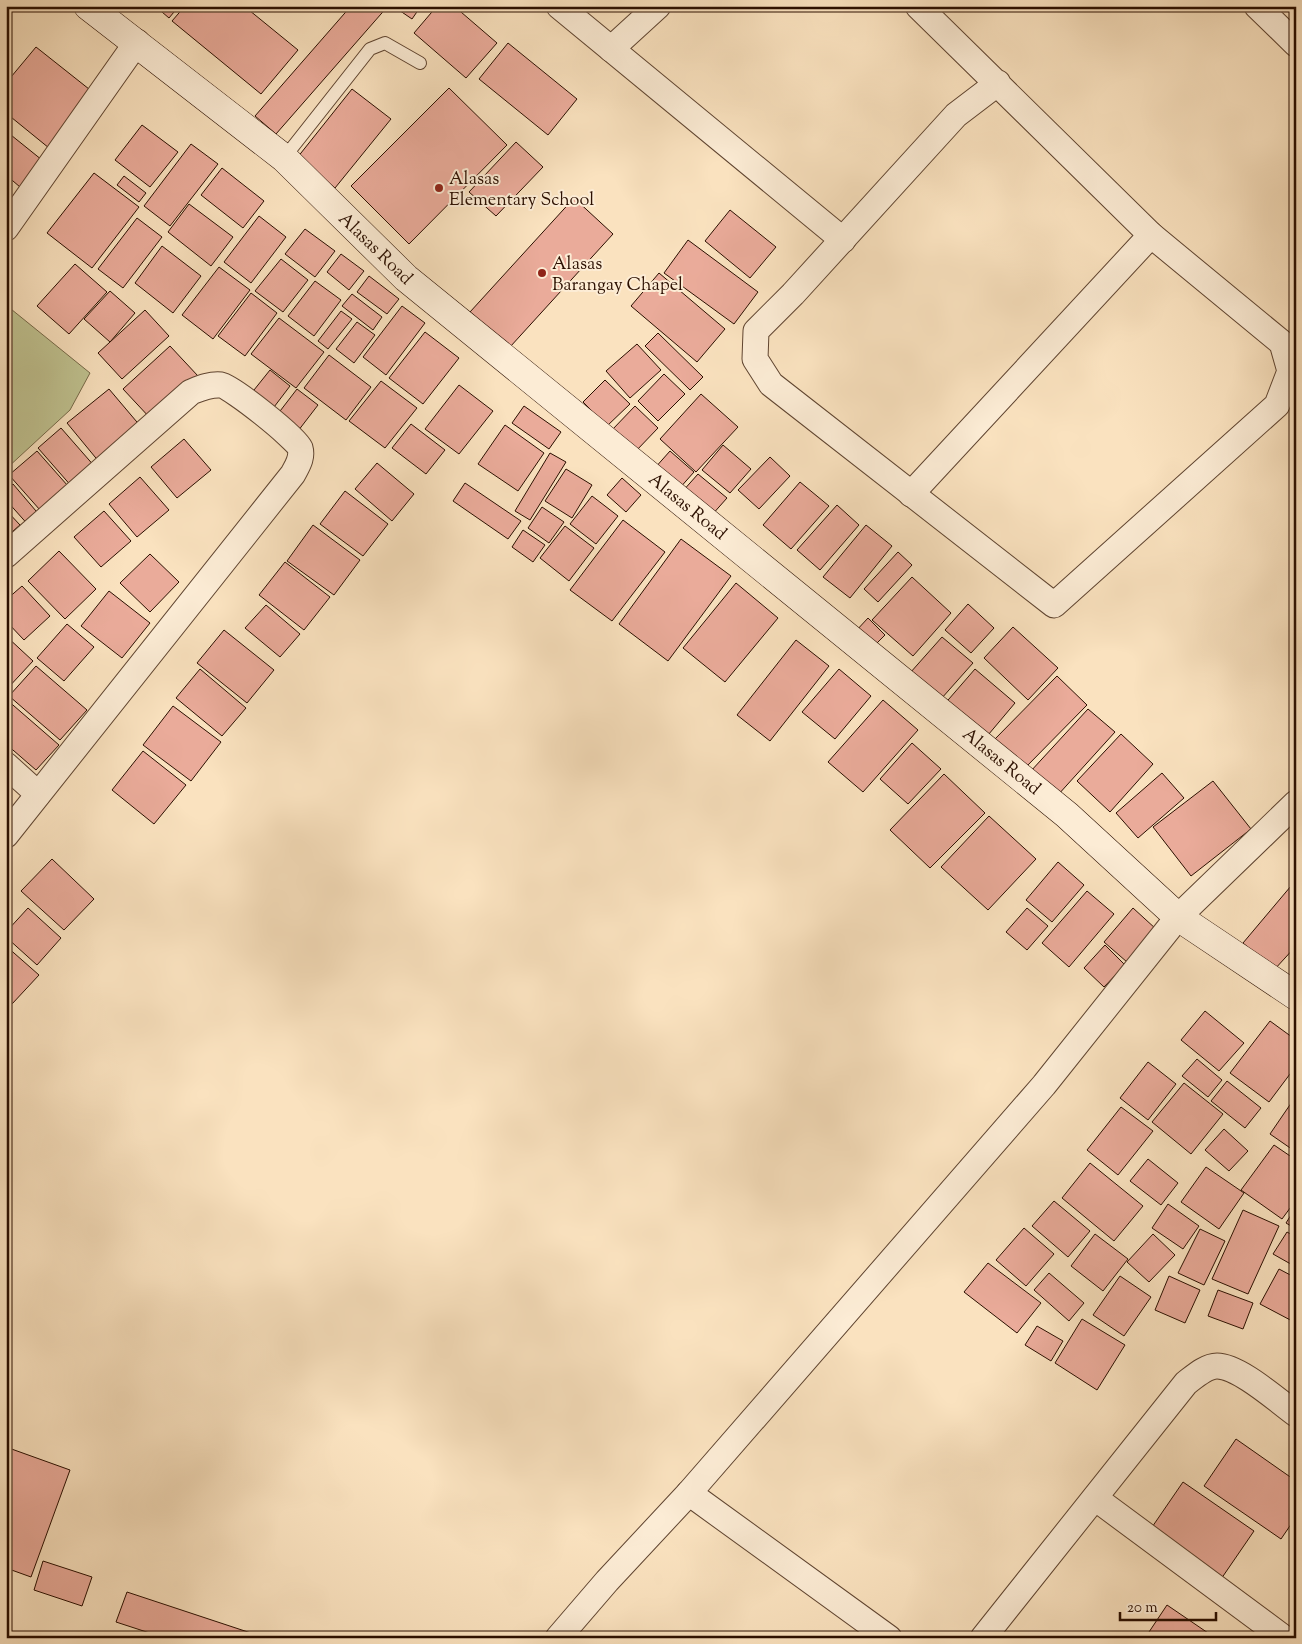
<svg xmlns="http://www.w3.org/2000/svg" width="1302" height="1644" viewBox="0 0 1302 1644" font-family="'Sorts Mill Goudy',serif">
	<rect width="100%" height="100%" fill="#fae2bf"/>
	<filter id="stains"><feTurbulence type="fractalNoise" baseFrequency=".004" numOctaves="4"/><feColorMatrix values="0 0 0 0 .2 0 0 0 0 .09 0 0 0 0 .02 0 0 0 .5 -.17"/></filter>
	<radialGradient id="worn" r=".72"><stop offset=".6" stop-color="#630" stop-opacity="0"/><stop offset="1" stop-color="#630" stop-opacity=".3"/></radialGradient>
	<polygon fill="#c0c391" stroke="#766948" points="6,305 90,373 70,410 6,469"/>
	<g fill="#eaab9a" stroke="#2b0f00">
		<polygon points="155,6 179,6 169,18"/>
		<polygon points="185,6 244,6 298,50 261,94 172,21"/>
		<polygon points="351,6 388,6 276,134 255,116"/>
		<polygon points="393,6 421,6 412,19"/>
		<polygon points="437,6 454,6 497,43 466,78 414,33"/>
		<polygon points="508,43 577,99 548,135 479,79"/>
		<polygon points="36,47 94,93 49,148 6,113 6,83"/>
		<polygon points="449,88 507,145 409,244 351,186"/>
		<polygon points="352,89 391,119 335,188 297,158"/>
		<polygon points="142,125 178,152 150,187 115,160"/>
		<polygon points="6,131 42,160 20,187 6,175"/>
		<polygon points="516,142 543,167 496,216 469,192"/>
		<polygon points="191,144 218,164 170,226 144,206"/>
		<polygon points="222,168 264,201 243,228 201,195"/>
		<polygon points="94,173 139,207 92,268 47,233"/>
		<polygon points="124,176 146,193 139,202 117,185"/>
		<polygon points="574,198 613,234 510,347 470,312"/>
		<polygon points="189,204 233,237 211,266 168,232"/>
		<polygon points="730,210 776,247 750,278 705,241"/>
		<polygon points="259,216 286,237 251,283 224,262"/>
		<polygon points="137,218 162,237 123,288 98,269"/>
		<polygon points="305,229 335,251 315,277 285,254"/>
		<polygon points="688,240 758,292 734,324 664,273"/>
		<polygon points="162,246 201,276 173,313 135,283"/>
		<polygon points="341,254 364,271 349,290 327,272"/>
		<polygon points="281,259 308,280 283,312 255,291"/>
		<polygon points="75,264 107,292 69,334 37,306"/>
		<polygon points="219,267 250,290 213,339 182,315"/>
		<polygon points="659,273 725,329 697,362 631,306"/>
		<polygon points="369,276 399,299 387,314 357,292"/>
		<polygon points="315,281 341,300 314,336 288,316"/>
		<polygon points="110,291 135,313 110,342 84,319"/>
		<polygon points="251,293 277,313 245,356 218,336"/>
		<polygon points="352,294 382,317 373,330 342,306"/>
		<polygon points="402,306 425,323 386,375 363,357"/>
		<polygon points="145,310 169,336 122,379 98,353"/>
		<polygon points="341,311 352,319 328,349 318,341"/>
		<polygon points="279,318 324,352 296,388 251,354"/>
		<polygon points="357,322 375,335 354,363 336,349"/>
		<polygon points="425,332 459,358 423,404 389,378"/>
		<polygon points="658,333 703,377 690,390 645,346"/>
		<polygon points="637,344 661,370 630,398 606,371"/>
		<polygon points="170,346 198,376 151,419 123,389"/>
		<polygon points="329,355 371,387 346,420 304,388"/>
		<polygon points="270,370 290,386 271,411 250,395"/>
		<polygon points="664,374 685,394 658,421 638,401"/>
		<polygon points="605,380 630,404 607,426 583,402"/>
		<polygon points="381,381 417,408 385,448 349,421"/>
		<polygon points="459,385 493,411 459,454 425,429"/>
		<polygon points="109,389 142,428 100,463 67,423"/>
		<polygon points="297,389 318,405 298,431 277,415"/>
		<polygon points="701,394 738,427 696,472 660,439"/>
		<polygon points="524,406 561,432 549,449 512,423"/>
		<polygon points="635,406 658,428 635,452 612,430"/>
		<polygon points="411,424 445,450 426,474 392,448"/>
		<polygon points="505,425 544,453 518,491 478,464"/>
		<polygon points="61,428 96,468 73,488 38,448"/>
		<polygon points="184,439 211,470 177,498 151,467"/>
		<polygon points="723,445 751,469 730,493 702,470"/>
		<polygon points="37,451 68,486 40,510 9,475"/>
		<polygon points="670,451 694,472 678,490 654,469"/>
		<polygon points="550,453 566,462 530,520 515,511"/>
		<polygon points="770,457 790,476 759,509 738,490"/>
		<polygon points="377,463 414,494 392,521 355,489"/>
		<polygon points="566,469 592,485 572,518 545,501"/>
		<polygon points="698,474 727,498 711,516 682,492"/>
		<polygon points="140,477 169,510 137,537 109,504"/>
		<polygon points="622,478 641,495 626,512 607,495"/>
		<polygon points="800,482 829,506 791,549 763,525"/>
		<polygon points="465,483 521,521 508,539 453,501"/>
		<polygon points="13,484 42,518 31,528 6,500 6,490"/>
		<polygon points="345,491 388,524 363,556 320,524"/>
		<polygon points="592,496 618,516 596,544 570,524"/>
		<polygon points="837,505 859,525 820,570 797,550"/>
		<polygon points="542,507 564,522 549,543 528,528"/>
		<polygon points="6,510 20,525 6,537"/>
		<polygon points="104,511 131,541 101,567 74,537"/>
		<polygon points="623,520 665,552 612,621 570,590"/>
		<polygon points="313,525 360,560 334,595 287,561"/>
		<polygon points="866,525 892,546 850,598 823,577"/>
		<polygon points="565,526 594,548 569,581 540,558"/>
		<polygon points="523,530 545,545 533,562 512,547"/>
		<polygon points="681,539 731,576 668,661 619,624"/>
		<polygon points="59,551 96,589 65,619 28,581"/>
		<polygon points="898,552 912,565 878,602 864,589"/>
		<polygon points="150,554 179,582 150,612 120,583"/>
		<polygon points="285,562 330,597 304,630 259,595"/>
		<polygon points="912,577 951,613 913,656 872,620"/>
		<polygon points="736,583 778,618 725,682 683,648"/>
		<polygon points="22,586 50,616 24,640 6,621 6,600"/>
		<polygon points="109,591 150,623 122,658 81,626"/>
		<polygon points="968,604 994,628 971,653 945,630"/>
		<polygon points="266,605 300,634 280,657 245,628"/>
		<polygon points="868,618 885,635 872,648 855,632"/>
		<polygon points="67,624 94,647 64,681 37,658"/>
		<polygon points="1013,627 1058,668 1028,700 984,658"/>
		<polygon points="224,630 274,670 247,703 197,663"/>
		<polygon points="6,636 33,661 6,690"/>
		<polygon points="942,637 973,663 941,699 910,673"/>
		<polygon points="796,640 829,666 770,741 737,715"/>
		<polygon points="36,666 87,710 60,740 9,696"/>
		<polygon points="200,669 246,708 222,736 176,698"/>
		<polygon points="839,669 871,696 835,739 802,712"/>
		<polygon points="975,669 1015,703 983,741 942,707"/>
		<polygon points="1057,676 1087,705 1024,769 994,740"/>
		<polygon points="6,699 59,745 36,770 6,744"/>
		<polygon points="883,700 918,730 863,792 828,762"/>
		<polygon points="173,706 221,742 191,781 143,745"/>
		<polygon points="1088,709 1115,732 1057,796 1030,772"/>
		<polygon points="1121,734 1153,764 1110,812 1077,781"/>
		<polygon points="912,743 941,769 908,804 880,779"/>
		<polygon points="143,751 186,785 154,824 112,790"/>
		<polygon points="1162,773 1184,798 1138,838 1116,813"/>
		<polygon points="944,774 985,813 930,868 890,830"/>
		<polygon points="1213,781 1251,829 1191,876 1153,827"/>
		<polygon points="989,816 1036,859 988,910 941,867"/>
		<polygon points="52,859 94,899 64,930 21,891"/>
		<polygon points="1058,862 1084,885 1052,922 1026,900"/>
		<polygon points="1291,886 1296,890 1296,946 1274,970 1243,943"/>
		<polygon points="1087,891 1114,914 1069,967 1042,943"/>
		<polygon points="28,908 61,938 37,965 6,937 6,932"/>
		<polygon points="1027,908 1048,926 1027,950 1006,932"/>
		<polygon points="1133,908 1156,929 1127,962 1104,942"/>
		<polygon points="1105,945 1125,965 1104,987 1084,968"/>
		<polygon points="6,946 39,975 12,1004 6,999"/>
		<polygon points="1205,1011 1244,1043 1219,1071 1181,1040"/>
		<polygon points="1270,1021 1296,1040 1296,1066 1269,1102 1230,1073"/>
		<polygon points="1197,1059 1222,1080 1208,1097 1182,1076"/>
		<polygon points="1148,1062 1176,1084 1148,1120 1120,1098"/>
		<polygon points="1227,1081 1261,1108 1245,1128 1211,1101"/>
		<polygon points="1184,1083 1223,1114 1191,1154 1152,1122"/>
		<polygon points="1296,1096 1296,1152 1270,1134"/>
		<polygon points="1121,1107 1153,1131 1118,1175 1087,1150"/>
		<polygon points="1224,1129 1248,1151 1229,1171 1205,1150"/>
		<polygon points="1274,1145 1296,1160 1296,1200 1282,1219 1241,1190"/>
		<polygon points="1148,1159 1178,1183 1161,1205 1130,1181"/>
		<polygon points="1090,1163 1143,1206 1114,1241 1062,1198"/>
		<polygon points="1206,1167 1244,1193 1219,1229 1181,1202"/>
		<polygon points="1054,1201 1090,1231 1068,1257 1032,1226"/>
		<polygon points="1168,1204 1199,1226 1183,1249 1152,1228"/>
		<polygon points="1296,1207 1296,1229 1286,1223"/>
		<polygon points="1243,1210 1279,1226 1248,1294 1212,1279"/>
		<polygon points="1024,1228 1054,1254 1026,1286 996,1260"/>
		<polygon points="1200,1229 1225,1241 1204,1285 1178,1273"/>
		<polygon points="1287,1232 1296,1237 1296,1267 1273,1254"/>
		<polygon points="1095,1234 1128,1259 1103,1291 1071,1266"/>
		<polygon points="1153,1234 1175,1255 1149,1282 1127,1262"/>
		<polygon points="988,1263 1041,1303 1017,1333 964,1292"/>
		<polygon points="1279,1269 1296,1278 1296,1323 1260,1304"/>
		<polygon points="1049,1273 1084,1303 1069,1321 1034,1290"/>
		<polygon points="1120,1276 1151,1297 1124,1336 1093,1315"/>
		<polygon points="1169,1276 1200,1290 1185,1323 1155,1310"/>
		<polygon points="1218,1290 1253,1303 1243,1329 1208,1316"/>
		<polygon points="1082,1319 1125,1345 1097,1390 1055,1363"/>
		<polygon points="1037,1326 1063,1341 1051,1361 1025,1345"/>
		<polygon points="1236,1439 1296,1481 1296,1517 1281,1539 1204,1486"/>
		<polygon points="6,1447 70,1470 31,1577 6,1568"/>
		<polygon points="1183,1482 1254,1531 1219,1582 1148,1533"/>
		<polygon points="43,1561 92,1577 82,1606 34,1590"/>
		<polygon points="127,1592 266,1638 165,1638 116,1622"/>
		<polygon points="1167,1605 1211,1635 1209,1638 1145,1638"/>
	</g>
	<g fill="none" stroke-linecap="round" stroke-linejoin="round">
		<g stroke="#5f4430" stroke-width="14">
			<polyline id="lane" points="284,158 370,49 385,43 420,63"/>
		</g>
		<g stroke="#5f4430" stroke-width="27">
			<g id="street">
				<polyline points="559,6 843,240"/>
				<polyline points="918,6 1151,235 1282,343 1290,371 1277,405 1054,605 771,384 755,359 756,331 793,294 956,115 998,83"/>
				<polyline points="1257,6 1296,44"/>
				<polyline points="611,49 658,6"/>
				<polyline points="6,228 137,42"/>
				<polyline points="911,494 1151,235"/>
				<path d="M6,555L191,392C201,388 210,384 221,385C232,387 296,438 300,448C303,458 297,466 293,474L6,835"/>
				<polyline points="6,765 38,794"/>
				<polyline points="689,1493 889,1638"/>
				<polyline points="1095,1498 1284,1638"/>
				<polyline points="558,1638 607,1581 689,1493 1044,1085 1178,917 1296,803"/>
				<path d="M983,1638L1186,1383C1194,1377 1206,1366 1217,1366C1239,1366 1278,1401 1296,1414"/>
			</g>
		</g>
		<g stroke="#2b0f00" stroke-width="29">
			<polyline id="secondary" points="88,6 284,158 406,278 1067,815 1178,917 1296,996"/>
		</g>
		<use href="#lane" stroke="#fcecd5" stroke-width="12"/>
		<use href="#street" stroke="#fcecd5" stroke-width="25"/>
		<use href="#secondary" stroke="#fcecd5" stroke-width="28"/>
	</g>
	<g fill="#8f2418" stroke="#fcecd5" stroke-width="2">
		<circle cx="439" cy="188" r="5"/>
		<circle cx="542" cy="273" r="5"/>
	</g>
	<g text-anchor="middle" stroke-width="4" stroke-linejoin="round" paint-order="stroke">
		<g font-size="18" fill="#2b0f00" stroke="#fcecd5" text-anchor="start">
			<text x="449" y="184">Alasas<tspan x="449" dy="21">Elementary School</tspan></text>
			<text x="552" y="269">Alasas<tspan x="552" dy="21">Barangay Chapel</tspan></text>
		</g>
		<g font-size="18" fill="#2b0f00" stroke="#fcecd5">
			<text transform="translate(376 248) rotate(44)" y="6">Alasas Road</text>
			<text transform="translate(688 506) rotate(39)" y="6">Alasas Road</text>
			<text transform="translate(1002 761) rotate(39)" y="6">Alasas Road</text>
		</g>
	</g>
	<rect width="1302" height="1644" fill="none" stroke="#fae2bf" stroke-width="25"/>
	<rect x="8" y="8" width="1287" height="1629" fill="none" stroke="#2b0f00" stroke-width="2.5"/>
	<rect x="12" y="12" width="1277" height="1619" fill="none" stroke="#2b0f00"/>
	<path d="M1120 1612v8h96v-8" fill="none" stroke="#2b0f00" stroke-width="2.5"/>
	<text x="1127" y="1612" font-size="15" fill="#2b0f00" stroke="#fcecd5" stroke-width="4" paint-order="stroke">20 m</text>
	<rect width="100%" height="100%" filter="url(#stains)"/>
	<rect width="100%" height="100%" fill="url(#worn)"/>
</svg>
